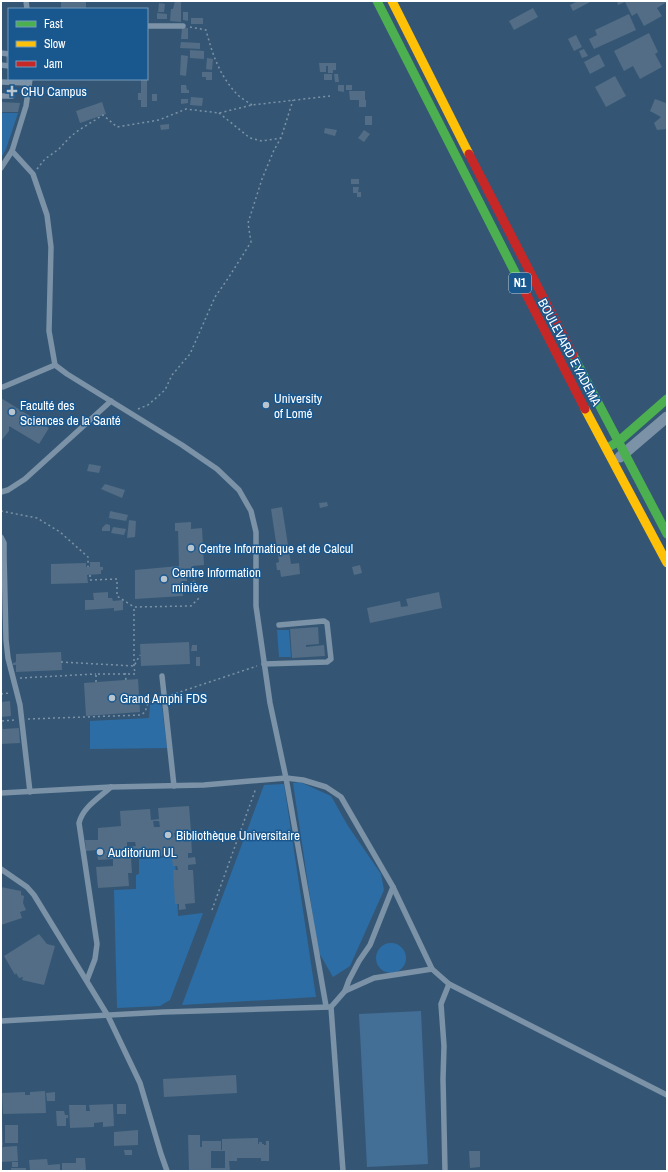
<svg xmlns="http://www.w3.org/2000/svg" width="668" height="1172" viewBox="0 0 668 1172" font-family="'Archivo Narrow',sans-serif">
	<rect width="100%" height="100%" fill="#345674"/>
	<g fill="#2d6da5">
		<polygon points="1,113 18,113 6,149 1,158"/>
		<polygon points="277,630 289,630 291,657 279,657"/>
		<polygon points="154,703 160,704 162,707 167,748 90,749 90,721 149,718 150,705"/>
		<polygon points="300,782 331,796 348,826 381,874 384,890 350,966 333,977 318,951 293,783"/>
		<polygon points="284,784 316,997 182,1005 264,785"/>
		<polygon points="175,857 178,916 203,913 170,1000 160,1006 117,1008 114,890 136,889 136,875 139,874 139,859"/>
		<circle cx="391" cy="958" r="15"/>
	</g>
	<polygon fill="#436e95" points="421,1011 428,1164 367,1167 359,1014"/>
	<g fill="#526d85" fill-rule="evenodd">
		<rect x="61" y="1" width="25" height="7"/>
		<polygon points="175,1 181,1 181,22 170,21 171,9 173,9"/>
		<polygon points="578,1 592,1 573,11 570,5"/>
		<polygon points="617,1 667,1 667,2 657,8 662,16 644,26 637,13 632,16 625,2 618,5"/>
		<polygon points="159,3 165,4 164,12 158,12"/>
		<polygon points="533,8 538,17 514,30 509,21"/>
		<polygon points="183,12 188,12 188,21 183,20"/>
		<polygon points="157,13 167,14 167,19 157,19"/>
		<polygon points="629,14 636,30 594,49 589,39 597,35 595,30"/>
		<rect x="191" y="18" width="12" height="6"/>
		<polygon points="182,28 188,28 188,39 181,39"/>
		<polygon points="649,33 658,52 655,54 662,67 640,79 633,66 624,71 614,51"/>
		<polygon points="576,35 582,47 574,51 568,39"/>
		<polygon points="181,42 200,43 200,49 180,48"/>
		<polygon points="584,49 588,56 582,58 579,51"/>
		<polygon points="190,50 204,51 204,59 190,58"/>
		<polygon points="599,54 605,66 590,74 584,62"/>
		<rect x="6" y="55" width="3" height="8"/>
		<polygon points="181,55 188,56 186,76 180,75"/>
		<polygon points="207,58 213,59 212,70 206,69"/>
		<polygon points="319,63 336,63 336,70 333,70 333,73 328,73 328,66 326,66 326,72 320,72"/>
		<polygon points="202,72 212,72 212,80 206,80 206,77 202,77"/>
		<rect x="324" y="74" width="8" height="6"/>
		<polygon points="334,74 338,74 339,82 335,82"/>
		<polygon points="615,76 626,96 606,107 595,87"/>
		<polygon points="141,79 147,79 147,107 141,107 141,100 138,100 138,93 141,93"/>
		<polygon points="181,85 186,85 187,90 189,90 189,93 181,93"/>
		<polygon points="338,85 344,85 344,92 338,91"/>
		<rect x="346" y="85" width="6" height="5"/>
		<polygon points="349,91 365,91 365,100 350,100"/>
		<rect x="152" y="94" width="5" height="7"/>
		<polygon points="191,97 203,98 202,106 190,105"/>
		<polygon points="181,99 188,99 188,103 181,104"/>
		<polygon points="655,99 666,103 667,99 667,129 657,130 654,123 661,117 650,111"/>
		<rect x="359" y="100" width="7" height="7"/>
		<polygon points="1,102 20,103 18,112 1,112"/>
		<polygon points="102,102 106,114 80,123 76,111"/>
		<rect x="365" y="116" width="7" height="9"/>
		<polygon points="169,124 169,129 161,130 160,125"/>
		<polygon points="325,128 337,130 335,136 324,133"/>
		<polygon points="364,130 370,134 364,142 358,138"/>
		<rect x="351" y="179" width="8" height="5"/>
		<polygon points="353,187 359,187 358,192 361,192 361,197 357,197 357,193 353,193"/>
		<polygon points="1,398 49,428 39,444 9,426 9,431 1,441"/>
		<polygon points="89,464 101,466 99,473 87,471"/>
		<polygon points="105,484 125,490 122,498 101,489"/>
		<polygon points="327,502 328,506 320,508 319,503"/>
		<polygon points="282,507 291,564 299,563 300,574 281,577 280,570 277,570 276,563 279,562 271,509"/>
		<polygon points="110,511 128,515 126,521 109,518"/>
		<polygon points="129,520 136,521 135,537 127,538"/>
		<polygon points="191,522 191,529 202,528 204,565 193,566 194,573 190,578 187,578 187,581 182,581 183,596 135,599 135,570 179,566 178,531 175,531 175,523"/>
		<polygon points="106,524 110,525 110,531 102,531 102,528"/>
		<polygon points="113,527 126,529 124,535 111,533"/>
		<polygon points="90,562 100,562 100,567 103,567 103,570 101,570 101,574 87,575 88,583 51,584 51,564 86,563 86,567 90,567"/>
		<polygon points="360,565 362,573 354,575 352,567"/>
		<polygon points="194,580 204,591 200,594 190,583"/>
		<polygon points="108,592 108,598 112,598 113,601 123,600 123,610 114,611 114,608 85,610 85,600 94,600 93,593"/>
		<polygon points="439,592 442,608 370,623 367,608 400,601 401,607 408,606 406,599"/>
		<polygon points="318,627 319,644 306,645 306,647 324,645 325,656 292,658 290,629"/>
		<polygon points="189,642 190,664 141,666 140,644"/>
		<polygon points="192,645 197,645 197,651 191,651"/>
		<polygon points="61,652 62,670 16,672 16,665 13,665 13,663 16,662 16,654"/>
		<rect x="196" y="657" width="4" height="9"/>
		<polygon points="138,679 140,712 86,716 84,683"/>
		<polygon points="10,701 11,716 1,717 1,702"/>
		<polygon points="1,720 2,720 3,729 19,728 20,743 1,744"/>
		<path d="M189,806L191,831H185V835H191L192,853H188V858L195,857L196,864L188,865V870H193L195,903L185,904L186,909L179,910V904H175L173,870H178L177,866H173L172,859H177V855H171L166,851L162,856H159L154,852L151,856H144L140,853L136,857L131,858L132,873H128L129,886L98,888L96,867L113,866V859L98,860L97,850L86,851L85,840H98V828L121,826L120,811L150,809L151,820L159,819L158,808ZM153,821H159L160,827H154ZM182,832L183,836L175,837L174,833ZM127,842H135L136,846L127,847Z"/>
		<polygon points="1,887 21,891 21,895 24,896 23,903 26,910 20,912 22,918 1,925"/>
		<polygon points="39,934 47,944 55,946 44,985 22,980 23,977 19,978 16,973 15,975 4,956"/>
		<polygon points="236,1075 237,1093 164,1097 163,1079"/>
		<polygon points="45,1091 46,1113 3,1114 2,1093 25,1092 25,1095 30,1095 30,1092"/>
		<polygon points="55,1092 55,1101 47,1101 46,1093"/>
		<polygon points="113,1104 114,1126 103,1127 103,1122 94,1123 94,1127 70,1128 69,1105 86,1105 86,1111 90,1111 89,1105"/>
		<rect x="117" y="1104" width="9" height="10"/>
		<polygon points="56,1111 64,1111 65,1115 68,1115 68,1118 66,1118 66,1126 57,1126"/>
		<polygon points="1,1122 2,1122 3,1146 1,1146"/>
		<rect x="5" y="1125" width="13" height="18"/>
		<polygon points="138,1130 138,1145 114,1146 114,1132"/>
		<path d="M188,1135H200V1147H202V1141H221V1150H222V1139L258,1138V1144H259V1142H262V1144H264V1145H266V1141H269V1161H261V1158H237V1161H229L230,1171H189ZM211,1151H225V1168H211Z"/>
		<polygon points="17,1146 18,1161 1,1162 1,1147"/>
		<polygon points="124,1150 132,1150 132,1155 125,1155"/>
		<polygon points="469,1151 480,1151 480,1167 470,1168"/>
		<polygon points="76,1158 85,1158 86,1171 62,1171 62,1163 76,1163"/>
		<polygon points="47,1159 48,1165 60,1164 60,1171 30,1171 29,1160"/>
		<rect x="12" y="1162" width="6" height="5"/>
		<rect x="11" y="1168" width="15" height="3"/>
	</g>
	<g fill="none" stroke-linecap="round" stroke-linejoin="round">
		<g stroke="#7b92a7" stroke-width="1.5" stroke-dasharray="2 3" stroke-linecap="butt">
			<path d="M190,27L206,30C212,53 219,74 235,92C239,97 246,101 252,105"/>
			<polyline points="219,113 250,138 262,141 281,138"/>
			<polyline points="37,169 45,159 59,149 70,137 79,130 103,115 117,127 159,120 186,109 219,113 252,105 330,96"/>
			<polyline points="138,409 148,405 165,390 172,375 190,354 215,297 229,277 251,242 248,223 262,179 274,150 281,138 293,100"/>
			<polyline points="1,511 37,518 60,532 88,557 88,567"/>
			<polyline points="90,575 90,580 117,579 117,596 134,607"/>
			<polyline points="61,662 134,666 140,655"/>
			<polyline points="125,673 126,680"/>
			<polyline points="20,678 96,674"/>
			<polyline points="96,682 96,674 135,674 134,666 134,607 191,606 201,596"/>
			<polyline points="1,694 9,693"/>
			<polyline points="171,695 257,666"/>
			<polyline points="28,719 141,715 145,712 148,703 156,699"/>
			<polyline points="2,721 14,720"/>
			<polyline points="212,910 256,788"/>
		</g>
		<g stroke="#7b92a7" stroke-width="5.5">
			<polyline points="26,1 27,9"/>
			<polyline points="147,26 183,26"/>
			<polyline points="1,53 9,54"/>
			<polyline points="1,65 9,66"/>
			<polyline points="1,82 29,83"/>
			<polyline points="1,96 12,96"/>
			<polyline points="12,151 33,174 47,215 51,247 49,331 55,365 67,374 182,445 217,469 239,490 251,511 256,532 256,606 270,703 286,778 326,1006"/>
			<polyline points="1,168 12,151 26,106 30,79"/>
			<polyline points="3,387 55,365"/>
			<polyline points="1,492 8,490 25,479 111,401"/>
			<polyline points="1,537 4,543 4,555 6,640 8,658 20,705 30,792"/>
			<polyline points="264,664 327,662 331,659 327,623 324,621 279,625"/>
			<polyline points="162,676 174,786"/>
			<polyline points="1,793 111,787 204,785 286,778 303,780 326,787 341,797 393,887 432,969 449,984 667,1095"/>
			<polyline points="1,869 27,887 34,895 108,1016 140,1083 161,1154 167,1171"/>
			<path d="M87,980L95,959L97,944L79,823C83,807 99,798 111,787"/>
			<polyline points="345,991 374,978 432,969"/>
			<polyline points="1,1021 164,1012 331,1007"/>
			<polyline points="343,1171 331,1007 345,991 349,980 359,961 370,945 393,887"/>
			<polyline points="445,1171 443,1079 444,1046 441,1004 449,984"/>
		</g>
		<polyline stroke="#7b92a7" stroke-width="11" points="620,457 667,417"/>
		<g stroke="#4caf50" stroke-width="9">
			<polyline points="377,1 524,290"/>
			<polyline points="573,355 667,534"/>
			<polyline points="609,447 619,441 667,399"/>
		</g>
		<g stroke="#ffc107" stroke-width="9">
			<polyline points="392,1 469,154"/>
			<polyline points="585,409 667,563"/>
		</g>
		<g stroke="#c62828" stroke-width="9">
			<polyline points="469,154 573,355"/>
			<polyline points="524,290 585,409"/>
		</g>
	</g>
	<g fill="#b8c4ce" stroke="#19578f" stroke-width="1.5">
		<path d="M10 85h4v4h4v4h-4v4h-4v-4h-4v-4h4z"/>
		<circle cx="266" cy="405" r="4"/>
		<circle cx="12" cy="412" r="4"/>
		<circle cx="191" cy="548" r="4"/>
		<circle cx="164" cy="579" r="4"/>
		<circle cx="112" cy="698" r="4"/>
		<circle cx="168" cy="835" r="4"/>
		<circle cx="100" cy="852" r="4"/>
	</g>
	<g text-anchor="middle" stroke-width="3" stroke-linejoin="round" paint-order="stroke">
		<rect fill="#19578f" stroke="#bacddd" stroke-width="1" x="509" y="273" width="22" height="20" rx="3"/>
		<g font-size="12" font-weight="bold" fill="#fff">
			<text x="520" y="287">N1</text>
		</g>
		<g font-size="13" fill="#fff" stroke="#19578f" text-anchor="start">
			<text x="21" y="96">CHU Campus</text>
			<text x="274" y="403">University<tspan x="274" dy="15">of Lomé</tspan></text>
			<text x="20" y="410">Faculté des<tspan x="20" dy="15">Sciences de la Santé</tspan></text>
			<text x="199" y="553">Centre Informatique et de Calcul</text>
			<text x="172" y="577">Centre Information<tspan x="172" dy="15">minière</tspan></text>
			<text x="120" y="703">Grand Amphi FDS</text>
			<text x="176" y="840">Bibliothèque Universitaire</text>
			<text x="108" y="857">Auditorium UL</text>
		</g>
		<g font-size="13" fill="#fff" stroke="#19578f">
			<text transform="translate(570 352) rotate(62)" y="5">BOULEVARD EYADEMA</text>
		</g>
	</g>
	<rect width="668" height="1172" fill="none" stroke="#ffffff" stroke-width="4"/>
	<rect x="8" y="8" width="140" height="72" fill="#19578f" stroke="#759abc"/>
	<rect x="16" y="21" width="20" height="6" fill="#4caf50" stroke="#759abc"/>
	<text x="44" y="28" font-size="12" fill="#ffffff">Fast</text>
	<rect x="16" y="41" width="20" height="6" fill="#ffc107" stroke="#759abc"/>
	<text x="44" y="48" font-size="12" fill="#ffffff">Slow</text>
	<rect x="16" y="61" width="20" height="6" fill="#c62828" stroke="#759abc"/>
	<text x="44" y="68" font-size="12" fill="#ffffff">Jam</text>
</svg>
